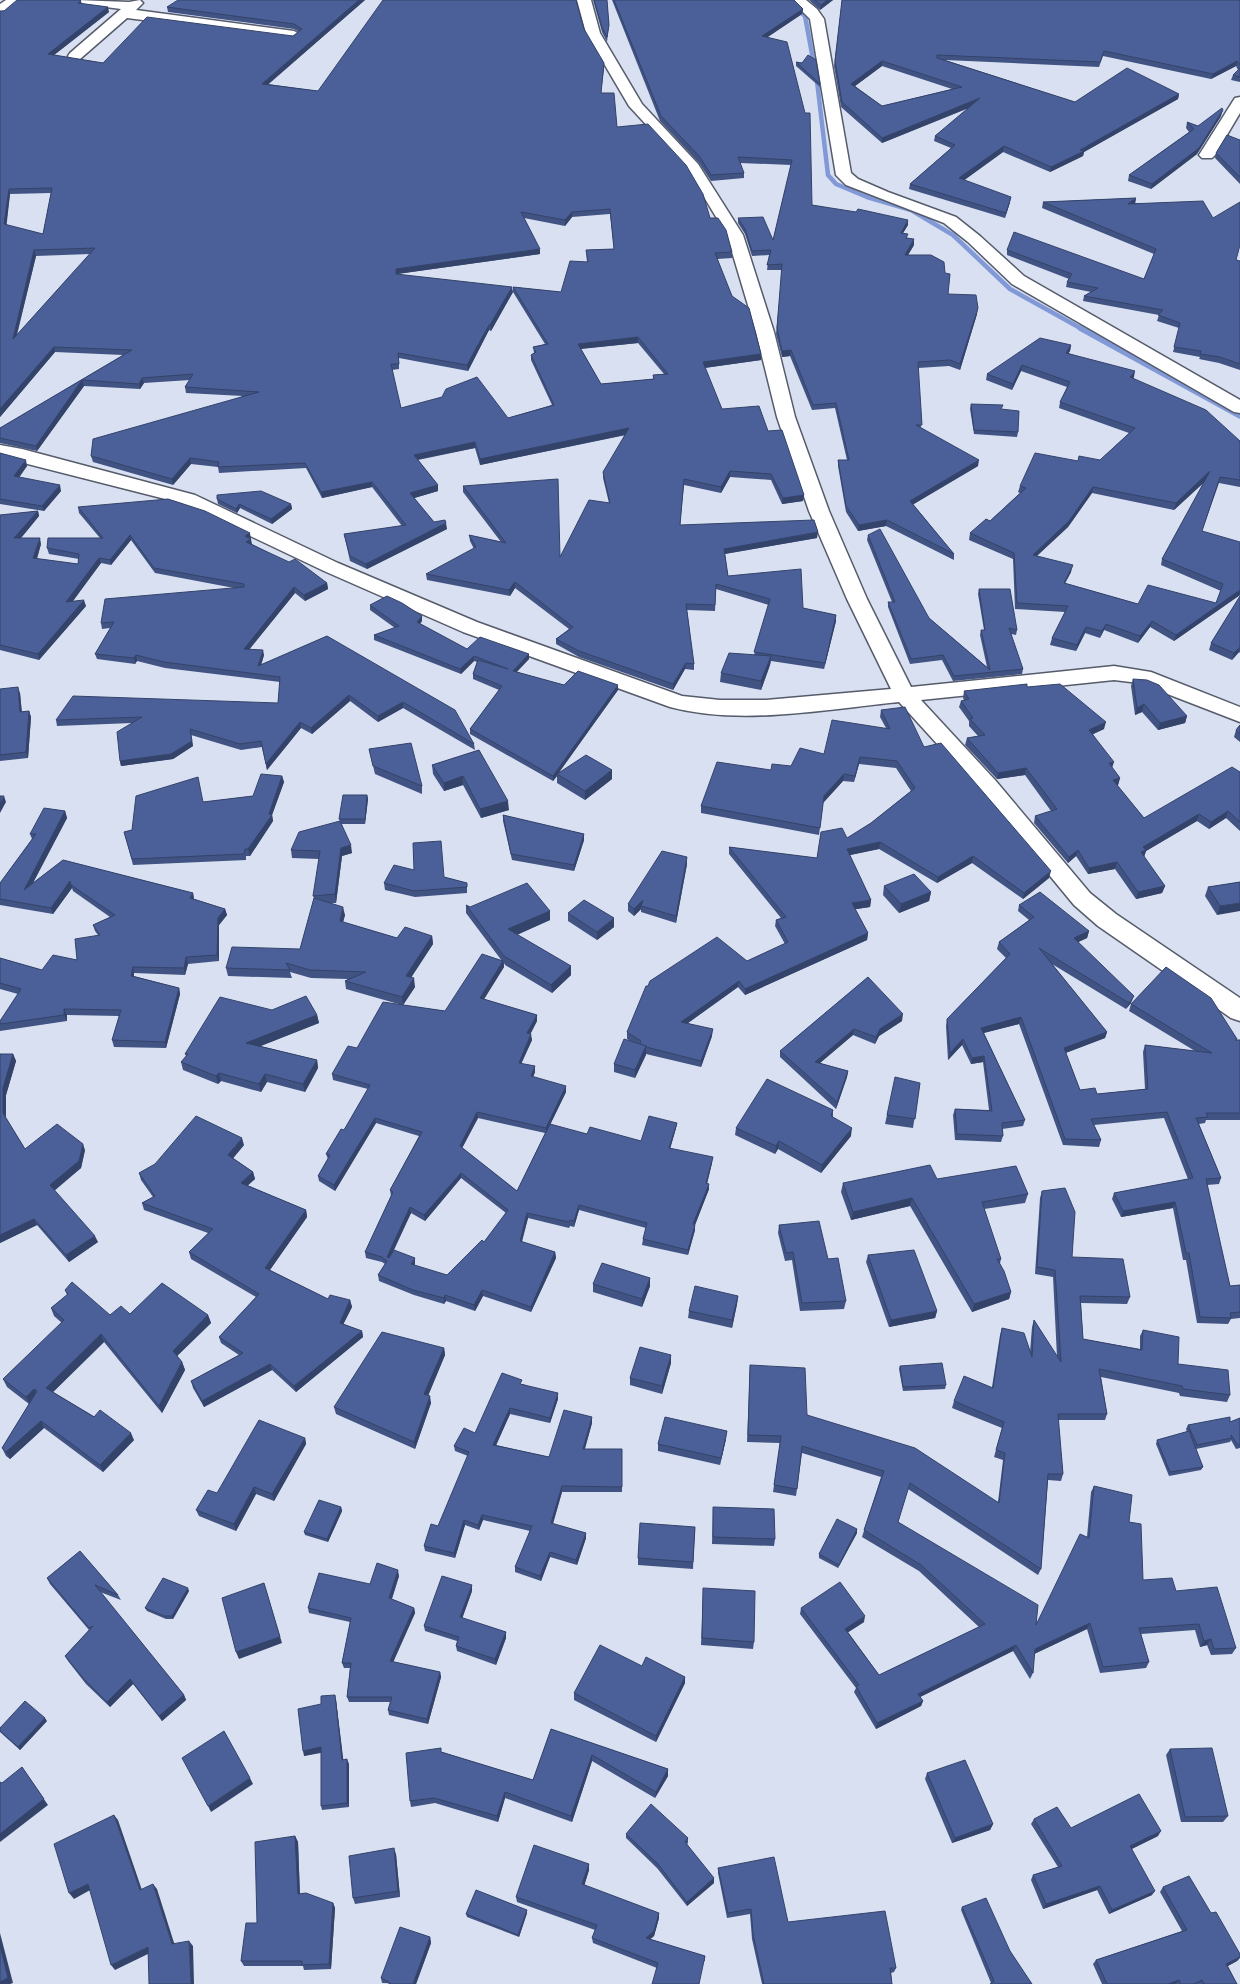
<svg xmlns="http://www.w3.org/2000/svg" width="1240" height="1984" viewBox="0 0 1240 1984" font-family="Georgia,serif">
	<rect width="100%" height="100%" fill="#d9e0f2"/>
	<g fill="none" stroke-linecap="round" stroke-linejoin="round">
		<polyline stroke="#8299d7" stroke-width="4.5" points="788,0 805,16 817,81 828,175 836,184 867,197 911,210 953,235 1010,289 1082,329"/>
		<polyline stroke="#8299d7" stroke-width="5.5" points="1080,328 1240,416"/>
		<g stroke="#555b6a" stroke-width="3">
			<g id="minor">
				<polygon points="6,0 21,0 5,14 0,15 0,4"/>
				<polygon points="76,0 129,2 140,0 143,3 136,10 294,31 301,35 294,39 127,18 80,59 70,59 68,56 70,53 121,9 83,4"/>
				<path d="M577,0H591L600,33L642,104L698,164L743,235L774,332L795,417L829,511L867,599L911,687L1114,666L1151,672L1240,707V722L1139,683L1114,680L921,700L995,780L1090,893L1116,914L1240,998V1021L1231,1018L1098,926L1074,905L979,790L899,702C827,709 741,726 670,707L463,632L324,571L181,503L0,457V445L22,449L195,495L338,563L477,622L682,696L720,700H766L891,689L847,599L809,511L777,417L756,332L727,235L687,169L629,106L586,33Z"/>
				<polygon points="791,0 806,0 817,9 824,19 851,173 858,179 888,192 956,217 980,236 1024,276 1240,400 1240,413 1234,412 1012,284 968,242 944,223 846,185 836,175 810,19"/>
				<polygon points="1240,97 1240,113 1215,155 1212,158 1202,158 1199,155 1233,101 1235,98"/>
			</g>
		</g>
		<use href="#minor" fill="#fff" fill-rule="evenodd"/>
	</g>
	<g fill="#405383" fill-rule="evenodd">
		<path d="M365,0L268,84L318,91L584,29L604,68L601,93L617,127L710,218L732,252V258L717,259L732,296L761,354V360L705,368L722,409L768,431L804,495L803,501L782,504L771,480L730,477L721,493L684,485L680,525L817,538L725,554L728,576L803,608L836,615V621L824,669L771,661L770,665L761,690L720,682L721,673L754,655L769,605L716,589L715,611L687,610L694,664V670L685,669L673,690L579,657L556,644V639L569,629L515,588L510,596L427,580L426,574L474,549L470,541L469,535L501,542L463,492V486L560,557L609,503L603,478V472L626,435L480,465L475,448L418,460L438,485V491L414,498L434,522L447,529L367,569L350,561L344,534L402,526L372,487L322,498L306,468L219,473L218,467L191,464L173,485L93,462L91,456L243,396L186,393L185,387L190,380L144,383L140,389L84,386L37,451L0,443V428L123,355L55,352L0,417V11L81,1L82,4L109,12L54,55L103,63L293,36L299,32L294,29L168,12L167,7ZM51,193L43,234L6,225L10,194ZM610,214L614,249L586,250L587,262L561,292L513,287V292L545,344L533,347L534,353L531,355V360L552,405L508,418L401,408L392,370L399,369V358L468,371L489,330L491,331L513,292L397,274L540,254L524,218L565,226L572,217ZM90,254L17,335L36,256ZM638,343L664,374L653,375V379L601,384L581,349Z"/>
		<polygon points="593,0 607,0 609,25 607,42 602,32"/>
		<polygon points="612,0 794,0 803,9 802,14 767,37 812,205 908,225 903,233 914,245 908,255 948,294 977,314 960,370 949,366 918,368 921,428 978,466 913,504 954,554 954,560 886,526 858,531 846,512 838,466 838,460 847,460 835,408 812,410 790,356 782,357 776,334 782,270 767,270 769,255 752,256 745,234 738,223 738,218 773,240 791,165 740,163 744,173 744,178 711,181 699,163 660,121"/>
		<polygon points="809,0 833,0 820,10"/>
		<path d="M842,0H1240V82L1231,80L1233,75L1238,70L1236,66L1211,79L1103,56L1099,67L945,60L1075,102L1179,94L1178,99L1084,152L1083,156L1050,172L1003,152L964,180L1010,202L1005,218L909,189L910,184L951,148L934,141L935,136L969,108L882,143L841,107L834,66ZM882,66L952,89L882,106L855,86Z"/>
		<polygon points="796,62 802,63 820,84 820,87 796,66"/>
		<polygon points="1221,116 1197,154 1151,189 1128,181 1129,175 1189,132 1186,128 1187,122 1198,126"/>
		<polygon points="1240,140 1240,184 1215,158 1216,153"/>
		<polygon points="1136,198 1135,203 1213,218 1236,260 1240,261 1240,370 1219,363 1199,359 1200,357 1173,352 1179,328 1157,321 1159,315 1083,301 1084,296 1091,292 1066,287 1067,282 1069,279 1007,255 1007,250 1144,279 1154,254 1042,208 1043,202"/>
		<path d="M1071,345L1070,351L1068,353L1134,377L1133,378L1240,441V487L1219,483L1202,531L1240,595L1174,641L1150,627L1138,643L1104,630L1100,638L1085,633L1076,651L1050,645L1052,638L1065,612L1015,609L1013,559L969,540L970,533L990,521L1020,493L1018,492L1020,486L1078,461L1100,460L1129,433L1059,408L1060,402L1067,387L1021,371L1012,390L986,380L987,374ZM1205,481L1162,559L1161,565L1221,591L1216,603L1138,604L1065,583L1071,572L1037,556L1068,527L1092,493L1174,510Z"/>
		<polygon points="971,404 1018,432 1017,437 974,434 970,409"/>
		<polygon points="0,453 27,466 19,477 61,491 44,511 0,504"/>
		<polygon points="217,499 291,504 292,509 272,524 240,508 237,513 218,504"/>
		<polygon points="78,507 251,539 250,539 252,544 327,583 328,589 305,601 295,593 249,649 264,655 261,665 327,636 474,744 475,750 403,708 378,722 350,701 312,734 301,728 267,770 262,747 241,750 191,735 193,746 173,759 121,766 120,761 132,723 57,726 56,720 278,703 280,682 165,668 137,661 135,664 97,659 95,654 110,628 102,629 101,623 234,588 155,573 131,540 111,565 101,563 72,601 86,606 39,660 0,650 0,515 38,511 39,516 21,538 41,544 37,559 78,564 79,559 49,554 47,548 100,538 79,513"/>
		<polygon points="868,535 929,618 987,667 980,635 981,630 984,630 978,594 979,589 1017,630 1016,635 1011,634 1023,669 1022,674 953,681 942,660 910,664 888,607 888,602 892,602 867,540"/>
		<polygon points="1240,596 1240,653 1239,652 1232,660 1209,650 1211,643"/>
		<polygon points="370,605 422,616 422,621 420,624 467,649 529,654 529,659 517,672 564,685 618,690 559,772 612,770 612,779 585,800 557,783 557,776 553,781 470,734 470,729 499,690 473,679 473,674 477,662 474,661 461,674 374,640 374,635 395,628 370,610"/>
		<polygon points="1133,679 1187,716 1185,723 1158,730 1142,712 1135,715 1131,686"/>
		<polygon points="1027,687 1104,729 1093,734 1112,768 1120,778 1118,785 1117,785 1144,818 1240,772 1240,831 1226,818 1209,829 1197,821 1146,851 1144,857 1165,886 1162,893 1136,899 1115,869 1088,874 1076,856 1068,863 1034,823 1035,816 1051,811 1025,775 997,779 965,745 967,738 978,736 969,726 969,721 959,707 961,701 964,700 963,698 964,691"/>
		<polygon points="0,689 20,693 22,712 29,711 31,717 28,758 0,761"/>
		<polygon points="881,710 924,747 1049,878 1023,899 972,863 937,883 879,849 849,855 871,900 870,907 855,909 868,933 867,940 745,995 738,987 688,1023 712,1036 701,1067 646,1054 635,1078 614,1072 614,1064 632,1042 627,1039 627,1032 648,986 747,961 785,944 775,926 776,920 781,918 729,854 729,847 817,858 871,823 911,791 896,768 859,764 854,782 843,781 823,803 819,835 701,813 701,806 771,770 791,766 824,754 886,728 880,717"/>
		<polygon points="1240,725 1240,742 1234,737 1236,730"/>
		<polygon points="369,749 422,786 422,794 375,774"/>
		<polygon points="479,750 509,810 481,818 463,785 444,791 433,774 432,765"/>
		<polygon points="282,776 284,782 272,815 273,821 250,856 246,856 246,860 133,865 124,832 132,830 203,802 253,796"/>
		<path d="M367,795L368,799L365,824H341L352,853L342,856L336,903H330L345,915L343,922L397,938L432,936L433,944L411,977L415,987L403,1005L445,1011L502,961L466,913V905L470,907L550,911V920L517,935L571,966V975L552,993L505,965L504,963V967L484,999L537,1015V1021L530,1034L532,1040L521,1063L535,1072L533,1077L566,1092L550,1125L587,1134L641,1141L677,1123L676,1128L670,1148L712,1163L707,1183L709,1189L695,1225V1230L688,1255L642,1245L643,1239L646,1228L579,1210L574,1227L570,1226L569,1228L528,1218L522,1242L555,1252L556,1258L531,1312L483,1296L475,1311L446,1301L444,1304L414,1295L379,1281L378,1275L385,1264L382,1262L366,1258L365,1252L391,1196L390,1190L419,1136L376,1123L335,1191L319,1181L318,1176L328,1159L326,1154L344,1130L368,1089L333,1080L332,1074L357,1048L402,1005L346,989L345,981L348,979L311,978L290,972L292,978L228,976L226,968L300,949L314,898L313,896L319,859L292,858L291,850L340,821L339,819ZM478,1118L545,1133L517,1191L462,1148ZM461,1178L506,1213L484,1242L447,1275L414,1266L415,1264L392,1253L411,1213L425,1221Z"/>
		<polygon points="65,811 67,818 33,883 63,860 193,893 194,899 225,909 227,915 219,925 219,961 188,964 185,975 134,973 134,976 179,988 180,994 166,1048 114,1047 112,1040 119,1016 67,1015 67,1021 0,1031 0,1021 18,994 0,989 0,958 42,970 77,960 98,935 95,931 93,925 110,917 73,891 72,888 53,914 0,905 0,883 32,839 30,834"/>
		<polygon points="503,815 584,834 584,840 574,871 512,860 503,821"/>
		<polygon points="687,864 676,923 641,912 641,909 634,916 628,911 628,904"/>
		<polygon points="444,877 467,883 467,893 415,897 385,890 384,883"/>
		<polygon points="1240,882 1217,915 1205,896 1208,887"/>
		<polygon points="884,886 931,892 929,901 899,913 883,895"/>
		<polygon points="1019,905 1089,931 1087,938 1078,942 1131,1003 1126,1009 1052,964 1107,1032 1105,1038 1066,1053 1080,1090 1097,1094 1145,1089 1143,1052 1145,1045 1195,1051 1129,1011 1131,1004 1236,1040 1240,1040 1240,1120 1206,1120 1205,1123 1199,1124 1221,1178 1219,1184 1207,1185 1230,1286 1240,1285 1240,1318 1231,1319 1228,1324 1197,1323 1186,1260 1183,1260 1173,1208 1121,1217 1112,1199 1114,1193 1188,1179 1164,1118 1094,1125 1101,1140 1099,1147 1063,1145 1019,1024 984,1033 1025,1120 1023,1126 1002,1129 1003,1136 1001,1142 955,1140 953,1115 955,1109 989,1110 983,1062 971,1064 962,1045 948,1060 946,1026 947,1019 1006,958 997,949 999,942 1029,920 1018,911"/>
		<polygon points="568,913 614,927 597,940 568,921"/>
		<polygon points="868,977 902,1021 879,1036 875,1044 853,1035 820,1063 848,1071 847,1077 836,1109 780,1057 780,1051"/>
		<polygon points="272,1010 317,1015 319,1023 260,1046 317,1060 318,1068 305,1092 267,1082 261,1092 221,1081 218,1084 183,1070 181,1062 186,1056 185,1054"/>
		<polygon points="0,1054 13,1054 16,1061 6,1095 6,1118 25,1149 85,1150 81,1168 54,1190 98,1242 69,1262 37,1225 0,1243"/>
		<polygon points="920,1083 913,1128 885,1124 887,1115"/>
		<polygon points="833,1110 833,1117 851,1136 821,1173 778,1149 775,1154 735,1135 736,1128"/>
		<polygon points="244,1145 233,1158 253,1172 255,1179 247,1185 306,1210 307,1217 270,1270 328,1299 350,1300 352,1307 343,1324 362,1331 363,1337 296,1392 272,1370 204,1407 193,1388 191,1381 239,1355 221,1343 219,1337 256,1297 191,1259 189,1252 208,1233 144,1210 142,1203 153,1197 141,1180 139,1173"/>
		<polygon points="937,1179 1028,1194 1025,1203 984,1209 1001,1259 1000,1263 1011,1292 1009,1299 972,1312 910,1206 851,1220 841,1192 843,1183"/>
		<polygon points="1042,1191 1072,1257 1130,1297 1127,1304 1081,1303 1083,1339 1140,1349 1140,1336 1143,1330 1178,1364 1230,1395 1227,1402 1180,1396 1179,1393 1101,1377 1107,1414 1105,1420 1058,1420 1063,1474 1061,1481 1048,1480 1041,1569 1038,1575 908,1489 898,1522 1036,1625 1087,1537 1091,1492 1094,1486 1129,1522 1143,1580 1176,1591 1236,1648 1232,1654 1211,1655 1207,1645 1200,1647 1195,1630 1141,1634 1149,1662 1146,1668 1100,1673 1087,1629 1034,1654 1033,1673 1030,1679 1013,1651 920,1697 923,1701 921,1706 876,1729 854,1692 856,1688 800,1614 801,1608 864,1622 848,1632 879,1675 979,1627 919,1571 862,1537 881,1477 802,1453 796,1496 773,1492 780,1443 747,1442 750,1365 807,1415 998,1502 1003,1460 994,1457 1002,1428 952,1408 954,1401 992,1387 1000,1335 1002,1328 1030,1352 1032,1327 1034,1320 1057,1357 1053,1277 1035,1274 1040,1198"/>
		<polygon points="779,1225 828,1259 846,1301 844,1309 800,1311 792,1260 785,1261 778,1233"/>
		<polygon points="868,1255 937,1311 935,1318 889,1327 866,1262"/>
		<polygon points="650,1278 650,1286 642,1307 593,1292 593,1284"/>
		<polygon points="65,1290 110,1315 208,1315 211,1323 177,1356 182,1362 185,1370 162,1413 104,1342 53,1392 134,1440 103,1472 44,1428 10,1459 6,1456 2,1448 29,1404 7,1387 3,1379 62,1323 54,1316 51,1308 67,1295"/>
		<polygon points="738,1296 737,1304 732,1328 688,1318 689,1311"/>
		<polygon points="444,1348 445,1355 428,1395 431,1403 415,1449 336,1414 334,1407"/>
		<polygon points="671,1363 662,1394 630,1385 630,1378"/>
		<polygon points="900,1366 946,1385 945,1389 903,1391 899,1369"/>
		<polygon points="523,1384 558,1399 550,1423 510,1414 496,1445 549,1457 592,1417 592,1423 585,1449 622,1449 622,1492 562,1492 553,1524 586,1533 586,1538 577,1565 550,1557 541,1581 515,1572 515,1567 530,1531 483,1520 479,1530 465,1525 455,1558 425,1551 424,1546 438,1526 468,1456 455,1451 454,1446 475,1433"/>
		<polygon points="1240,1418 1240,1448 1236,1449 1231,1440 1230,1442 1196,1449 1203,1467 1201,1470 1169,1476 1156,1444 1157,1440 1187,1432 1186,1429 1188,1425 1230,1422"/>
		<polygon points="305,1438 306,1444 274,1501 256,1494 236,1531 199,1516 196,1510 217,1493"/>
		<polygon points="726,1439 720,1465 658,1451 658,1444"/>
		<polygon points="341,1507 342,1511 328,1542 305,1535 304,1532"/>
		<polygon points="713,1507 775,1539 774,1546 712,1544"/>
		<polygon points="695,1527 693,1569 638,1565 638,1558"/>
		<polygon points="857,1529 857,1533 838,1568 819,1558 819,1554"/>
		<polygon points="80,1551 118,1595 121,1600 100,1592 184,1695 186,1700 162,1721 133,1684 110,1707 86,1684 68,1661 65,1656 89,1630 50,1584 47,1578"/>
		<polygon points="399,1576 392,1599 414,1608 415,1613 393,1662 440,1672 441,1677 428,1724 389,1715 388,1710 390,1702 349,1702 347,1697 350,1668 344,1668 342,1663 350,1622 309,1613 308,1608 370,1584"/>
		<polygon points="189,1591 173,1619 166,1619 147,1611 145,1608"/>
		<polygon points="472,1591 462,1618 506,1632 506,1638 496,1665 457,1651 456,1646 457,1641 425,1631 424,1626"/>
		<polygon points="703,1595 754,1642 753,1649 701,1645"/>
		<polygon points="642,1666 685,1677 685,1683 656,1742 574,1700 574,1693"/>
		<polygon points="336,1700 343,1760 349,1764 349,1807 322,1810 321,1806 321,1753 304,1756 321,1704"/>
		<polygon points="47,1721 20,1750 0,1732 0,1728"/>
		<polygon points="551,1729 668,1769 668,1776 655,1798 592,1761 572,1822 505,1798 498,1822 435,1803 411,1807 410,1801 442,1752 533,1780"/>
		<polygon points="1170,1749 1228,1816 1223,1822 1181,1822 1166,1755"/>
		<polygon points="927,1773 993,1824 990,1830 952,1843 925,1779"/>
		<polygon points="1034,1819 1071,1828 1158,1836 1132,1849 1152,1895 1109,1914 1097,1890 1043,1909 1031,1880 1033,1875 1058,1867 1031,1824"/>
		<polygon points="626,1834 688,1838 688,1843 687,1844 714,1883 687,1906 657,1868 626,1838"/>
		<polygon points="295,1836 298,1842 300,1894 333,1903 335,1908 331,1969 304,1970 303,1966 244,1966 241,1961"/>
		<polygon points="396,1854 400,1897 355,1904 353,1898"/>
		<polygon points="589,1864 589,1870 584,1885 659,1918 654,1936 650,1939 705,1956 705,1961 657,1968 593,1943 592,1938 595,1930 517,1902 516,1897"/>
		<polygon points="718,1868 788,1922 896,1968 894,1972 891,1973 892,1984 762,1984 752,1939 750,1914 727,1918 718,1873"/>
		<polygon points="1163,1887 1211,1913 1240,1954 1240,1958 1237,1961 1228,1966 1237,1984 1102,1984 1093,1964 1096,1960 1182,1931 1160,1892"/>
		<polygon points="962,1907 1010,1951 1032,1984 991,1983 961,1910"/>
		<polygon points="527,1913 519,1937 467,1917 466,1914"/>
		<polygon points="430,1937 431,1943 416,1984 382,1983 381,1978"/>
	</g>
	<g fill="#34436a">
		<polygon points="359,0 365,0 263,89 262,84"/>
		<polygon points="827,0 833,0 820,10 821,5"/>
		<polygon points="108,7 109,12 49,59 48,54"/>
		<polygon points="803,9 802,14 762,41 762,36"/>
		<polygon points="882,61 882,66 851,89 851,84"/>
		<polygon points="1237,61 1236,66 1211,79 1213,74"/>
		<polygon points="1179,94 1178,99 1084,152 1083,156 1050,172 1051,167"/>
		<polygon points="980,98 980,103 882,143 882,138"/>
		<polygon points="1223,110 1221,116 1197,154 1151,189 1152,184"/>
		<polygon points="1004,146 1003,152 959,184 959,178"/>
		<polygon points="9,189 10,194 6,230 4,224"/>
		<polygon points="1011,197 1010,202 1005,218 1006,213"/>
		<polygon points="1136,198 1135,204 1128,204"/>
		<polygon points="572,212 572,217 565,226 565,220"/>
		<polygon points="908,220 908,225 900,238 901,233"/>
		<polygon points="914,239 914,245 905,260 905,255"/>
		<polygon points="540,249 540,254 397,274 397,280 396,269"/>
		<polygon points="34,250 36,256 14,345 13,339"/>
		<polygon points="512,287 513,292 491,331 490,325"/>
		<polygon points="978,308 977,314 960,370 960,364"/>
		<polygon points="489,325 489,330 468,371 467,365"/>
		<polygon points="638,337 638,343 578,349 578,344"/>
		<polygon points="1071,345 1070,351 1065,359 1066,353"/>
		<polygon points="54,347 55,352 0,417 0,409"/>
		<polygon points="791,350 790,356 782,357 782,351"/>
		<polygon points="761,354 761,360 703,368 703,362"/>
		<polygon points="1022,365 1021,371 1012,390 1013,384"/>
		<polygon points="1135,371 1134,377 1128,383 1130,377"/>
		<polygon points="142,378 144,383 140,389 139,384"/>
		<polygon points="82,380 84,386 37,451 36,446"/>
		<polygon points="629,428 629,434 480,465 480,459"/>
		<polygon points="475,442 475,448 414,460 414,455"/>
		<polygon points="190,458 191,464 173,485 172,479"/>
		<polygon points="26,460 27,466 16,482 14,476"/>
		<polygon points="979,460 978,466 909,507 910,501"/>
		<polygon points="730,471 730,477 721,493 721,487"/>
		<polygon points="1210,471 1209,478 1174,510 1176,503"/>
		<polygon points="372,482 372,487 322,498 321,492"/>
		<polygon points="60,485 61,491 44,511 42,506"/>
		<polygon points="438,485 438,491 411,499 410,493"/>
		<polygon points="1093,487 1092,493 1068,527 1031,561 1033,555"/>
		<polygon points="804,495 803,501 782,504 783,498"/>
		<polygon points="239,504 240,508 237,513 236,509"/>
		<polygon points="291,504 292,509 272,524 271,519"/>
		<polygon points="38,511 39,516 16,544 14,538"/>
		<polygon points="887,520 886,526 858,531 859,525"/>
		<polygon points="446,523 447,529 367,569 366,564"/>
		<polygon points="818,532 817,538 724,554 724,549"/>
		<polygon points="250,533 251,539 249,540 251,539 252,545 247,548 245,536"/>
		<polygon points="130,535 131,540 111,565 110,560"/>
		<polygon points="40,538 41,544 35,564 33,558"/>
		<polygon points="99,558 101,563 68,608 66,602"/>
		<polygon points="1073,565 1071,572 1062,589 1064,583"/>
		<polygon points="515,582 515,588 510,596 509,590"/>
		<polygon points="327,583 328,589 305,601 304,595"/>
		<polygon points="294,587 295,593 245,655 244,649"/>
		<polygon points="1240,590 1240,595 1174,641 1176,635"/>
		<polygon points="84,600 86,606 39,660 38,654"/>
		<polygon points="836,615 836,621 824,669 825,663"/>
		<polygon points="422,616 422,621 417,627 417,622"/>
		<polygon points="1152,621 1150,627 1138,643 1140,636"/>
		<polygon points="1106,624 1104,630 1100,638 1102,631"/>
		<polygon points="1086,627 1085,633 1076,651 1077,645"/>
		<polygon points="1240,647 1239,652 1232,660 1234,653"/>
		<polygon points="263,650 264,655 259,672 258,666"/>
		<polygon points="529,654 529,659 513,675 513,671"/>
		<polygon points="136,655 137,661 135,664 134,658"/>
		<polygon points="474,656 474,661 461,674 460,669"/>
		<polygon points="771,656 770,665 761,690 761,681"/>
		<polygon points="686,663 685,669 673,690 673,684"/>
		<polygon points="618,685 618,690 558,774 557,774 557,776 553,781 553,776"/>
		<polygon points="18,687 20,693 22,718 20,712"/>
		<polygon points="349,695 350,701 312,734 311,728"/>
		<polygon points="403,702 403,708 378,722 378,716"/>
		<polygon points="1144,704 1142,712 1135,715 1137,708"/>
		<polygon points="29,711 31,717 28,758 26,752"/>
		<polygon points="1187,716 1185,723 1158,730 1160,723"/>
		<polygon points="300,722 301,728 267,770 266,764"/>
		<polygon points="1106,722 1104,729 1087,737 1089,730"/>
		<polygon points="190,729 193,746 173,759 121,766 120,761"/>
		<polygon points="860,757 859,764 854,782 855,776"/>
		<polygon points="1114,762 1112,768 1109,763"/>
		<polygon points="1026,768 1025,775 997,779 998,773"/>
		<polygon points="612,770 612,779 585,800 585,791"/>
		<polygon points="844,774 843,781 823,803 824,796"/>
		<polygon points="282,776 284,782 272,815 273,821 250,856 248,849 269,814"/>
		<polygon points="463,776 463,785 444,791 444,783"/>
		<polygon points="1120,778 1118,785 1111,787 1113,780"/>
		<polygon points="367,795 368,799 365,824 365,819"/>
		<polygon points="4,796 6,802 0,813 0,804"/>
		<polygon points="508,801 509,810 481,818 480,809"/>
		<polygon points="65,811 67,818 26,896 24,890"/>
		<polygon points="1228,811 1226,818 1209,829 1211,822"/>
		<polygon points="1199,814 1197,821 1146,851 1144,857 1139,859 1143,847"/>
		<polygon points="584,834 584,840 574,871 574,865"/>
		<polygon points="880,842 879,849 846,856 847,849"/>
		<polygon points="351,845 352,853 342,856 336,903 335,894 341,848"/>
		<polygon points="1078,850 1076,856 1068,863 1069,857"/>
		<polygon points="973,856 972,863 937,883 938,877"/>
		<polygon points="687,857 687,864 676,923 676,916"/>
		<polygon points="1117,862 1115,869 1088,874 1089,868"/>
		<polygon points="1051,871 1049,878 1023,899 1024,893"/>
		<polygon points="70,881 72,888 53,914 51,908"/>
		<polygon points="1165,886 1162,893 1136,899 1138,892"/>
		<polygon points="931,892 929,901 899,913 901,904"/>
		<polygon points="193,893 194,900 190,898"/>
		<polygon points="643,900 641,906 641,909 634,916 634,909"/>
		<polygon points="871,900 870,907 851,910 852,903"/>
		<polygon points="1240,903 1240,911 1217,915 1220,906"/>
		<polygon points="343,907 345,915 341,929 340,921"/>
		<polygon points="225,909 227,915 219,925 219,961 217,955 218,918"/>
		<polygon points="550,911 550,920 509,938 508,929"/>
		<polygon points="614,918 614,927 597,940 597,932"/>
		<polygon points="1089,931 1087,938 1072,945 1074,938"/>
		<polygon points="868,933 867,940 745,995 745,989"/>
		<polygon points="432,936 433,944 407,984 406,976"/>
		<polygon points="186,957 188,964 185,975 184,968"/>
		<polygon points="503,961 504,967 481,1004 480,998"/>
		<polygon points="571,966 571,975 552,993 551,985"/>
		<polygon points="133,967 134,973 133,982 131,976"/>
		<polygon points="414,978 415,987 403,1005 402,997"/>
		<polygon points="739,981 738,987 681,1028 681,1022"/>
		<polygon points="179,988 180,994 166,1048 165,1042"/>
		<polygon points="1134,996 1131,1003 1126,1009 1129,1003"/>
		<polygon points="64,1009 67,1015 67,1021 64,1015"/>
		<polygon points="903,1014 902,1021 879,1036 875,1044 876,1037 880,1029"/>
		<polygon points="317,1015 319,1023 248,1051 246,1043"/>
		<polygon points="537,1015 537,1021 528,1039 527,1033"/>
		<polygon points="1021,1017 1019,1024 979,1034 981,1028"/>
		<polygon points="713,1029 712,1036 701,1067 701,1061"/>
		<polygon points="854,1029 853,1035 814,1068 815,1062"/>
		<polygon points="1107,1032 1105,1038 1062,1054 1064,1048"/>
		<polygon points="531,1034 532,1040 519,1069 519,1063"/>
		<polygon points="963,1039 962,1045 948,1060 950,1053"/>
		<polygon points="646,1046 646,1055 635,1078 635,1070"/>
		<polygon points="13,1054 16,1061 6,1095 6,1120 3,1113 3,1088"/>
		<polygon points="984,1056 983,1062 971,1064 972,1058"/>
		<polygon points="317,1060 318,1068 305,1092 303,1084"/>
		<polygon points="535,1066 535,1072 531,1082 531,1076"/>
		<polygon points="848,1071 847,1077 836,1109 837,1102"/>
		<polygon points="219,1073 221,1081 218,1084 216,1076"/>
		<polygon points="265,1074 267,1082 261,1092 259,1084"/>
		<polygon points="566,1086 566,1092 546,1133 546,1128"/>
		<polygon points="477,1112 478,1118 460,1152 460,1146"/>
		<polygon points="375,1118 376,1123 335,1191 334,1185"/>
		<polygon points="677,1123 676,1128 669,1153 669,1148"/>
		<polygon points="852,1128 851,1136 821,1173 822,1165"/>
		<polygon points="242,1138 244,1145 230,1162 228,1155"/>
		<polygon points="779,1141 778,1149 775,1154 776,1146"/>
		<polygon points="83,1144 85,1150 81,1168 53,1192 50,1185"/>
		<polygon points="713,1157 712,1163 706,1188 706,1183"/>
		<polygon points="253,1172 255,1179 243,1190 241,1183"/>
		<polygon points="461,1173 461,1178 425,1221 424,1215"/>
		<polygon points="709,1184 709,1189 693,1230 693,1224"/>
		<polygon points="912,1198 910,1206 851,1220 853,1212"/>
		<polygon points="1175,1202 1173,1208 1121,1217 1123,1211"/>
		<polygon points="579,1205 579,1210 574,1227 574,1221"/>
		<polygon points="410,1207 411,1213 388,1263 387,1257"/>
		<polygon points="306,1210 307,1217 267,1274 265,1268"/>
		<polygon points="527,1213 528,1218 520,1247 520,1241"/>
		<polygon points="34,1219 37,1225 0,1243 0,1235"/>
		<polygon points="695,1225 695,1230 688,1255 688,1250"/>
		<polygon points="95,1236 98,1242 69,1262 66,1255"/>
		<polygon points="555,1252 556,1258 531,1312 531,1307"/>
		<polygon points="415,1258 415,1264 412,1270 411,1264"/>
		<polygon points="650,1278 650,1286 642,1307 642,1299"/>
		<polygon points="482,1290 483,1296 475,1311 474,1305"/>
		<polygon points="1011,1292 1009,1299 972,1312 974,1304"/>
		<polygon points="445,1295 446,1301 444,1304 444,1298"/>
		<polygon points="738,1296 737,1304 732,1328 732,1320"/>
		<polygon points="350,1300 352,1307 341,1329 340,1323"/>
		<polygon points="937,1311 935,1318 889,1327 891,1320"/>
		<polygon points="208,1315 211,1323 175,1358 173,1351"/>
		<polygon points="362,1331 363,1337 296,1392 294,1386"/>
		<polygon points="101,1334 104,1342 50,1395 46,1388"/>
		<polygon points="444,1348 445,1355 426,1401 424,1394"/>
		<polygon points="671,1355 671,1363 662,1394 662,1386"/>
		<polygon points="182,1362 185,1370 162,1413 159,1406"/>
		<polygon points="270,1364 272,1370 204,1407 202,1401"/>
		<polygon points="34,1389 38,1397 30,1404 26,1397"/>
		<polygon points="558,1393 558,1399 550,1423 550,1418"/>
		<polygon points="430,1396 431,1403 415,1449 414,1442"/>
		<polygon points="510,1408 510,1414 494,1450 493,1445"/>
		<polygon points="592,1417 592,1423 583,1454 583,1449"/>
		<polygon points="41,1421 44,1428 10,1459 6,1452"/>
		<polygon points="727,1431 726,1439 720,1465 721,1458"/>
		<polygon points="131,1433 134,1440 103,1472 100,1465"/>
		<polygon points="305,1438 306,1444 274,1501 272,1494"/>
		<polygon points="562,1486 562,1492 551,1529 551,1523"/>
		<polygon points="254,1487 256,1494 236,1531 234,1524"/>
		<polygon points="341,1507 342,1511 328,1542 327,1539"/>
		<polygon points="482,1515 483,1520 479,1530 478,1525"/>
		<polygon points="464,1520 465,1525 455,1558 454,1553"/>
		<polygon points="857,1529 857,1533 838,1568 839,1565"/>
		<polygon points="586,1533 586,1538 577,1565 576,1560"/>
		<polygon points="550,1552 550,1557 541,1581 540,1576"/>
		<polygon points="398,1570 399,1576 390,1604 389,1598"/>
		<polygon points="472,1585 472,1591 461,1622 460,1617"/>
		<polygon points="188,1588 189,1591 173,1619 172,1616"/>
		<polygon points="266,1590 282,1643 239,1659 236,1652"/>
		<polygon points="414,1608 415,1613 391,1667 390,1661"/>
		<polygon points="865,1616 864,1622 844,1635 845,1629"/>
		<polygon points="1090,1623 1087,1629 1032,1655 1035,1649"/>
		<polygon points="506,1632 506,1638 496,1665 495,1659"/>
		<polygon points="1211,1639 1207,1645 1200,1647 1204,1641"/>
		<polygon points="1016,1645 1013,1651 916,1699 918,1694"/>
		<polygon points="440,1672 441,1677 428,1724 427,1719"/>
		<polygon points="685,1677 685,1683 656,1742 656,1736"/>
		<polygon points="130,1679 133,1684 110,1707 107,1702"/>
		<polygon points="184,1695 186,1700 162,1721 159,1716"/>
		<polygon points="335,1695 336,1700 344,1765 342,1760"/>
		<polygon points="923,1701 921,1706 876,1729 877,1723"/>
		<polygon points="45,1718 47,1721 20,1750 18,1747"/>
		<polygon points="321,1747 322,1752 304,1756 303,1751"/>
		<polygon points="592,1755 592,1761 572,1822 571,1816"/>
		<polygon points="347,1759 349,1764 349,1807 347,1803"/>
		<polygon points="22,1767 48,1805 0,1842 0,1834"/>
		<polygon points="668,1769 668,1776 655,1798 656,1792"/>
		<polygon points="250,1778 253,1784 211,1812 208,1806"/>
		<polygon points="505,1792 505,1798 498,1822 497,1816"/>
		<polygon points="114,1815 118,1820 144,1896 140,1890"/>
		<polygon points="993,1824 990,1830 952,1843 955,1838"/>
		<polygon points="1161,1831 1158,1836 1127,1851 1130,1846"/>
		<polygon points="295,1836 298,1842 300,1899 298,1894"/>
		<polygon points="394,1848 396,1854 400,1897 398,1891"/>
		<polygon points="589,1864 589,1870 583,1890 582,1884"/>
		<polygon points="714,1878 714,1883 687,1906 687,1902"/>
		<polygon points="88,1884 92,1889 74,1899 69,1893"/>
		<polygon points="153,1884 157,1889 176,1949 172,1944"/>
		<polygon points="1100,1886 1097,1890 1043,1909 1046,1904"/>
		<polygon points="1155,1891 1152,1895 1109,1914 1112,1910"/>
		<polygon points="333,1903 335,1908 331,1969 329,1964"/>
		<polygon points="527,1910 527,1913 519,1937 518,1935"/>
		<polygon points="659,1913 659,1918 654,1936 646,1943 646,1938"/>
		<polygon points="0,1933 13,1983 10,1984 0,1984"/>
		<polygon points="430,1937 431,1943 416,1984 413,1984"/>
		<polygon points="189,1941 193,1946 194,1984 191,1984"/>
		<polygon points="148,1947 152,1952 115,1970 111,1965"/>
		<polygon points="1240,1957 1237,1961 1222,1969 1226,1964"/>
		<polygon points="1179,1980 1175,1984 1168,1984"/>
	</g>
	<g fill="#4b6098" stroke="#34436a" fill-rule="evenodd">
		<path d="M17,0H80L81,1L78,3L108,7L48,54L103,63L147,17L293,36L302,29L294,24L167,7L178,0H359L262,84L318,91L383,0H576L584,29L604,63L601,93H614L617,127L648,124L686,165L703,194L710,218H718L726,230L732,252L715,253L732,296L749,308L761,354L703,362L722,409L759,406L768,431L782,430L804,495L783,498L771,474L730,471L721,487L684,479L680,525L814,520L818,532L724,549L728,576L801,569L803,608L836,615L825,663L754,652L770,599L716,584L715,605L686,604L694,664L686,663L673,684L579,651L556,639L573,627L515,582L509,590L426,574L476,547L469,535L506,543L463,486L558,479L560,557L589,500L610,503L603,472L629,428L480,459L475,442L414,455L438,485L410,493L434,522L445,520L446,523L366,564L350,556L344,534L406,525L372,482L321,492L305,463L218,467L219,462L190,458L172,479L91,456L93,439L259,392L185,387L193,374L142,378L139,384L82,380L36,446L0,438V428L132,350L54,347L0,409V11H4ZM52,188L43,234L4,224L9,189ZM610,209L614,249L586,250L588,262L570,261L561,292L513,287L548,344L533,347L536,352L531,355L554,405L508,418L477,377L446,389L442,397L401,408L391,364H399L398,353L467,365L489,325H490L512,287L396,274V269L540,249L521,212L565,220L572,212ZM95,248L13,339L34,250ZM638,337L668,374L653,375L654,379L601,384L578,344Z"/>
		<polygon points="594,0 607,0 609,25 607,37 602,27"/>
		<polygon points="614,0 794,0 803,9 762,36 787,42 805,113 810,113 812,205 856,212 858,209 908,220 901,233 908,234 906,238 914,239 905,255 931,255 944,262 945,273 950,274 948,294 976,295 978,308 960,364 950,360 918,362 922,425 916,425 979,460 910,501 954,554 887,520 859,525 846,506 838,460 849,460 836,403 813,405 791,350 782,351 777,328 782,264 767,265 771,250 752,251 745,229 738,218 763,217 773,240 792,160 738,157 744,173 711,175 700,157 661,116"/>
		<polygon points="815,0 827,0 821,5"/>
		<path d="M842,0H1240V65L1237,61L1213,74L1104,51L1100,62L937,55V58L1075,102L1127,68L1179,94L1080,150L1084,151L1051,167L1004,146L959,178L1011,197L1006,213L910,184L955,145L935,136L980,98L882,138L842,102L835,61ZM882,61L962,87L882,106L851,84Z"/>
		<polygon points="808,55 816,60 820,84 796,62 802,63"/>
		<polygon points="1240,68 1240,77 1233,75"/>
		<polygon points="1222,108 1223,110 1199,148 1152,184 1129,175 1194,129 1187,122 1198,126"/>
		<polygon points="1227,135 1240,140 1240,177 1216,153"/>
		<polygon points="1136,198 1128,204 1203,201 1213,218 1240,202 1240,245 1236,260 1240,261 1240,364 1220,357 1200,354 1201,351 1174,347 1180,323 1158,315 1163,310 1084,296 1098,288 1067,282 1072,274 1007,250 1014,232 1144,279 1156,249 1043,202"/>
		<path d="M1040,338L1071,345L1066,353L1135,371L1130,377L1206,410L1240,441V480L1220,477L1202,531L1240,542V590L1176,635L1152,621L1140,636L1106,624L1102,631L1086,627L1077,645L1052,638L1068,606L1017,603L1014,553L970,533L986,519L990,521L1026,488L1020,486L1035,453L1078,461L1079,456L1100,460L1135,428L1060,402L1070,382L1022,365L1013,384L987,374ZM1210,471L1162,559L1223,584L1216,603L1148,585L1138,604L1064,583L1073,565L1033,555L1069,521L1093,487L1176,503Z"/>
		<polygon points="971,404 1003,405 1001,409 1019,411 1018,432 974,430"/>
		<polygon points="0,453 26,460 14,476 60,485 42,506 0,499"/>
		<polygon points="261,491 291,504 271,519 239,504 236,509 217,499 217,495"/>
		<polygon points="168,499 205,511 250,533 245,536 251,539 246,542 289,562 295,559 327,583 304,595 294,587 244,649 263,650 258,666 327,636 455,710 474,744 403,702 378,716 349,695 311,728 300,722 266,764 261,741 240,744 190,729 192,741 171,754 120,761 117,732 142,717 56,720 73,696 278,703 280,677 164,662 136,655 134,658 95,654 114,622 101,623 105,599 244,587 244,584 154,568 130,535 110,560 99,558 66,602 84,600 38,654 0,645 0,515 38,511 14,538 40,538 33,558 78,564 79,554 47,548 48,538 103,538 78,507"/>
		<polygon points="880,529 929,618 990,670 981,630 985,630 979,589 1010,589 1017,630 1009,628 1023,669 954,676 943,655 911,659 888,602 895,602 868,535"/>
		<polygon points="387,596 402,603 422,616 417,622 467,649 480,637 529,654 513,671 564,685 578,671 618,685 553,776 470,729 502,686 473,674 478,660 508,669 474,656 460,669 374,635 399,626 370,605"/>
		<polygon points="1240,596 1240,647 1234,653 1211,643"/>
		<polygon points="729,653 771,656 761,681 721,673"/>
		<polygon points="1133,679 1147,680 1159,685 1187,716 1160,723 1144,704 1137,708"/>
		<polygon points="1027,684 1027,687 1060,684 1106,722 1089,730 1114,762 1109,763 1120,778 1113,780 1144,818 1232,767 1240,772 1240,822 1228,811 1211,822 1199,814 1143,847 1146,850 1141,852 1165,886 1138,892 1117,862 1089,868 1078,850 1069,857 1035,816 1057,809 1026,768 998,773 967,738 985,735 970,719 973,718 961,701 969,699 964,691"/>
		<polygon points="18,687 20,712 29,711 26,752 0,755 0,689"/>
		<polygon points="905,707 924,747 941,743 1051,871 1024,893 973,856 938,877 880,842 847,849 871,900 852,903 868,933 745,989 739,981 681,1022 713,1029 701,1061 646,1047 646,1046 640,1044 641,1041 627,1032 646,986 648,986 650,981 717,937 747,961 788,942 776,920 786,917 729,847 817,858 821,832 842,828 847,838 871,823 915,788 897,761 860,757 855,776 844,774 824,796 820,828 701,806 717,762 771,770 772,764 791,766 800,748 824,754 832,720 890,729 881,710"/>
		<polygon points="1240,725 1240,734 1236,730"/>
		<polygon points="411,743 422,786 373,766 369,749"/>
		<polygon points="479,750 508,801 480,809 463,776 444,783 432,765"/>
		<polygon points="586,755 612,770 585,791 557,774"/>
		<polygon points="261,774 282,776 269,814 272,815 248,849 245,849 244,854 132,859 124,832 132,830 136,796 198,777 203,802 253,796"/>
		<polygon points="343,795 367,795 365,819 339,819"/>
		<polygon points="0,796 4,796 0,804"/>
		<polygon points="44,808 65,811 24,890 63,860 193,893 190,898 225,909 218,918 217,955 186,957 184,968 133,967 131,976 179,988 165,1042 112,1040 121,1010 64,1009 64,1015 0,1024 0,1021 21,989 0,983 0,958 42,970 53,955 77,960 75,939 100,935 93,925 115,915 71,885 70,881 51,908 0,899 0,883 36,834 30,834"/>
		<polygon points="503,815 584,834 574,865 511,854"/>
		<polygon points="340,821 351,845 341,848 335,894 313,896 320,851 291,850 299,832"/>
		<polygon points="441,841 444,877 467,883 467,887 414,891 384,883 394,865 414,870 413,843"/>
		<polygon points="662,851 687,857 676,916 641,906 643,900 634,909 628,904"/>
		<polygon points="914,874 931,892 901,904 884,886"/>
		<polygon points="1240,882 1240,903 1220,906 1208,887"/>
		<polygon points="527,883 550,911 508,929 571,966 551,985 504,956 466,905 470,907"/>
		<polygon points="1040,892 1089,931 1074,938 1134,996 1129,1003 1039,948 1107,1032 1064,1048 1080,1090 1095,1088 1097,1094 1148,1089 1145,1045 1212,1053 1131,1004 1166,967 1211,998 1237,1039 1235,1040 1240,1040 1240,1113 1206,1113 1208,1117 1196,1118 1221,1178 1206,1179 1230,1286 1240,1285 1240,1312 1230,1313 1231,1318 1200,1317 1189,1253 1186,1253 1175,1202 1123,1211 1114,1193 1193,1178 1167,1112 1091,1119 1101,1140 1065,1139 1021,1017 981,1028 1025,1120 1002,1123 1003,1136 957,1134 955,1109 992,1111 984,1056 972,1058 963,1039 950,1053 947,1019 1010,954 999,942 1034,917 1019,905"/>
		<polygon points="314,898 343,907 340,921 397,938 405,927 432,936 406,976 414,978 402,997 345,981 366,972 310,970 286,963 290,970 226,968 232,947 300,949"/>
		<polygon points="584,900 614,918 597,932 568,913"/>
		<path d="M482,954L503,961L480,998L537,1015L527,1033L531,1034L519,1063L535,1066L531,1076L566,1086L546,1128L477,1112L460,1146L517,1191L550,1124L587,1134L590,1127L641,1141L649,1116L677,1123L669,1148L713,1157L706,1183L709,1184L693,1224L695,1225L688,1250L643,1239L647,1223L579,1205L574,1221L570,1220L569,1222L527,1213L520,1241L555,1252L531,1307L482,1290L474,1305L445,1295L444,1298L413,1290L378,1275L387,1261L382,1257L365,1252L393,1192L390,1190L422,1132L375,1118L334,1185L318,1176L330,1155L326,1154L341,1129L344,1130L370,1085L332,1074L348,1046L357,1048L383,1002L445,1011ZM461,1173L508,1210L484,1242L482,1240L447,1275L411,1264L415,1258L394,1250L389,1258L387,1257L410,1207L424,1215Z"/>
		<polygon points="868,977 903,1014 880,1029 876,1037 854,1029 815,1062 848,1071 837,1102 780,1051"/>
		<polygon points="306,996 317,1015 246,1043 317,1060 303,1084 265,1074 259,1084 219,1073 216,1076 181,1062 188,1054 185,1054 220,997 272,1010"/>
		<polygon points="624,1039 646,1046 635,1070 614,1064"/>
		<polygon points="0,1054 13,1054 3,1088 3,1113 25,1149 57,1124 83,1144 79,1161 50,1185 95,1236 66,1255 34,1219 0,1235"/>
		<polygon points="895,1077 920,1083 915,1119 887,1115"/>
		<polygon points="767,1079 833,1110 831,1116 852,1128 822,1165 779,1141 776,1146 736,1128"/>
		<polygon points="196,1116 242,1138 228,1155 253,1172 241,1183 306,1210 265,1268 328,1299 330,1295 350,1300 340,1323 362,1331 294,1386 270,1364 202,1401 191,1381 243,1353 219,1337 259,1294 189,1252 213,1229 142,1203 155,1196 139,1173 155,1164"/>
		<polygon points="930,1165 937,1179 1016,1166 1028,1194 982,1202 1001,1259 997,1259 1004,1271 1011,1292 974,1304 912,1198 853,1212 843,1183"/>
		<polygon points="1065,1188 1075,1212 1072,1257 1123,1259 1130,1297 1080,1296 1083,1339 1142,1350 1143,1330 1179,1337 1178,1364 1228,1370 1230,1395 1183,1389 1182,1386 1099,1369 1107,1414 1058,1414 1063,1474 1048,1474 1041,1569 910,1483 898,1522 1038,1605 1036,1625 1080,1534 1089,1538 1094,1486 1132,1495 1129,1522 1141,1524 1143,1580 1172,1578 1176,1591 1217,1587 1236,1648 1214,1649 1211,1639 1204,1641 1199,1624 1139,1628 1149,1662 1103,1667 1090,1623 1035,1649 1033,1673 1016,1645 918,1694 923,1701 877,1723 856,1686 859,1685 801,1608 840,1582 865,1616 845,1629 879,1675 985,1624 921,1565 864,1530 884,1471 802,1446 797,1489 774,1485 781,1436 748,1435 750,1365 805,1368 807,1415 915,1448 999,1503 1005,1453 996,1450 1004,1422 954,1401 964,1376 993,1388 1002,1328 1024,1333 1032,1357 1034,1320 1061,1362 1055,1270 1037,1267 1042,1191"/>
		<polygon points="819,1221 828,1259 838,1258 846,1301 802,1303 793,1252 786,1253 779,1225"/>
		<polygon points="914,1250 937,1311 891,1320 868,1255"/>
		<polygon points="602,1263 650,1278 642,1299 593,1284"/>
		<polygon points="72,1282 110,1315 121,1306 130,1314 162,1283 208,1315 173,1351 182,1362 159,1406 101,1334 46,1388 94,1417 100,1410 131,1433 100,1465 41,1421 6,1452 2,1448 37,1391 34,1389 26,1397 3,1379 64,1320 51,1308 68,1294 65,1290"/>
		<polygon points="695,1286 738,1296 732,1320 689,1311"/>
		<polygon points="382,1332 444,1348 424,1394 430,1396 414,1442 334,1407"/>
		<polygon points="640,1347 671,1355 662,1386 630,1378"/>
		<polygon points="942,1363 946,1385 903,1387 900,1366"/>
		<polygon points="502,1373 522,1380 520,1384 558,1393 550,1418 510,1408 493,1445 549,1457 564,1410 592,1417 583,1449 622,1449 622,1487 562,1486 551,1523 586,1533 576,1560 550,1552 540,1576 515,1567 532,1526 482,1515 478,1525 464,1520 454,1553 424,1546 431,1524 438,1526 469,1452 454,1446 464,1428 475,1433"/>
		<polygon points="665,1417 727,1431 721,1458 658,1444"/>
		<polygon points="1230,1417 1230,1422 1240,1418 1240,1445 1238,1445 1231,1435 1232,1438 1197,1445 1188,1425"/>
		<polygon points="259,1420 305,1438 272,1494 254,1487 234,1524 196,1510 208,1490 217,1493"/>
		<polygon points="1189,1431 1203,1467 1170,1472 1157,1440"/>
		<polygon points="319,1500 341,1507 327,1539 304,1532"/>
		<polygon points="713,1507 774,1509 775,1539 713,1537"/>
		<polygon points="837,1519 857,1529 839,1565 819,1554"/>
		<polygon points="640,1523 695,1527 693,1562 638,1558"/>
		<polygon points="80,1551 118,1595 95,1585 184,1695 159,1716 130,1679 107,1702 83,1678 65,1656 93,1626 89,1628 47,1578"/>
		<polygon points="377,1563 398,1570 389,1598 414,1608 390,1661 440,1672 427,1719 388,1710 392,1697 347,1697 351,1663 342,1663 351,1618 308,1608 319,1573 370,1584"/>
		<polygon points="442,1576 472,1585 460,1617 506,1632 495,1659 456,1646 459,1637 424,1626"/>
		<polygon points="163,1578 188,1588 172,1616 164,1616 145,1608"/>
		<polygon points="264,1583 280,1637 236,1652 222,1598"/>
		<polygon points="703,1588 755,1591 754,1642 702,1638"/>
		<polygon points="600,1645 642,1666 646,1657 685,1677 656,1736 574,1693"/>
		<polygon points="335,1695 342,1760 347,1759 347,1803 321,1806 321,1747 303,1751 298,1709 321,1704 321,1696"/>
		<polygon points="25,1701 45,1718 18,1747 0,1731 0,1728"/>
		<polygon points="551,1729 668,1769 656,1792 592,1755 571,1816 505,1792 497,1816 434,1798 410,1801 406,1753 441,1748 441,1752 533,1780"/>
		<polygon points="224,1731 250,1778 208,1806 182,1758"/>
		<polygon points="1212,1748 1228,1816 1185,1817 1170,1749"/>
		<polygon points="965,1760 993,1824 955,1838 927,1773"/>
		<polygon points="22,1767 44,1799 0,1834 0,1782 2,1783"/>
		<polygon points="1139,1794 1161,1831 1130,1846 1155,1891 1112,1910 1100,1886 1046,1904 1033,1875 1062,1866 1034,1819 1057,1807 1071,1828"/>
		<polygon points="651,1804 688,1838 685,1842 714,1878 687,1902 658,1864 626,1834"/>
		<polygon points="114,1815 140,1890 153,1884 172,1944 189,1941 191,1984 149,1984 148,1947 111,1965 88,1884 69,1893 54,1844"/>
		<polygon points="295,1836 298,1894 306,1893 333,1903 329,1964 302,1965 302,1961 241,1961 246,1923 257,1923 255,1842"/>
		<polygon points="534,1845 589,1864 582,1884 659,1913 654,1931 646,1938 705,1956 699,1984 652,1984 658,1963 592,1938 597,1925 516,1897"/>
		<polygon points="394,1848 398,1891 353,1898 349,1856"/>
		<polygon points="774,1857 788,1922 885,1911 896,1968 890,1968 892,1984 764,1984 753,1934 751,1909 728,1913 718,1868"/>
		<polygon points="1189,1876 1211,1913 1216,1912 1240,1954 1240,1957 1226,1964 1237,1984 1204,1984 1202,1980 1194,1984 1181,1984 1179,1980 1168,1984 1107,1984 1096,1960 1187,1930 1163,1887"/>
		<polygon points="476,1890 527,1910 518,1935 466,1914"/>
		<polygon points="986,1898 1010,1951 1032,1984 990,1984 994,1981 962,1907"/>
		<polygon points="400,1927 430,1937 413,1984 389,1984 389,1982 381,1978"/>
		<polygon points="0,1945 8,1978 0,1982"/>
	</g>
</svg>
